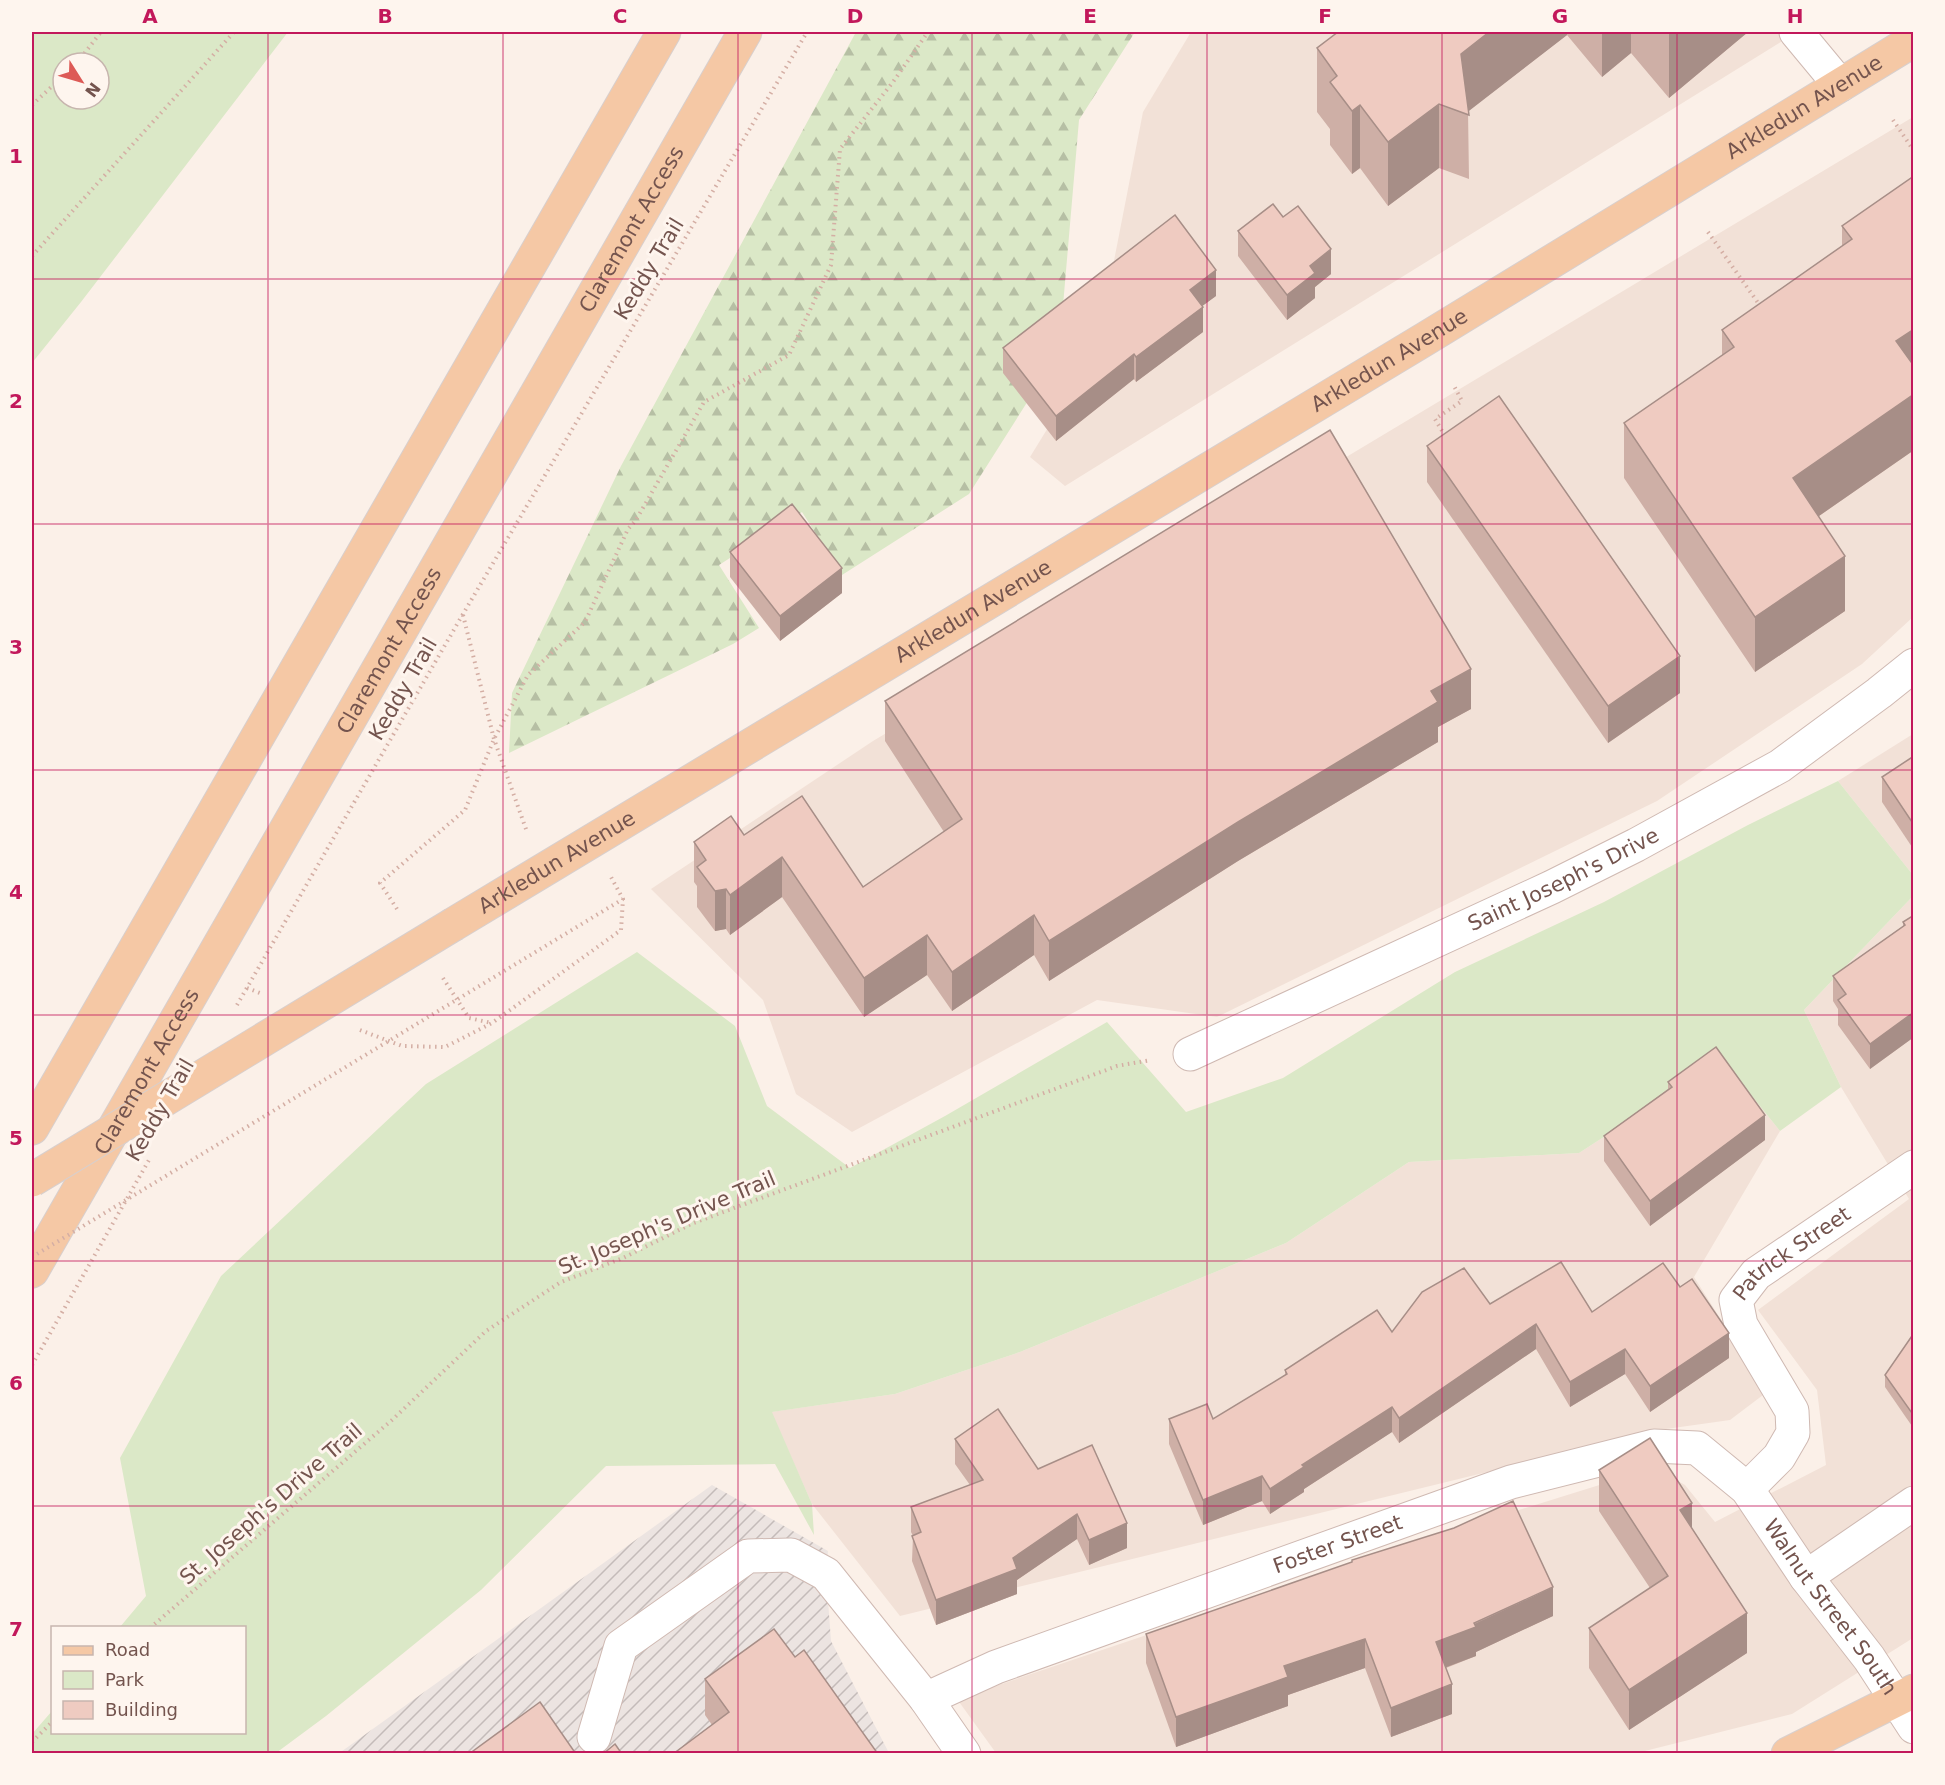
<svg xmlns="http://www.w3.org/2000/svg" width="1945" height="1785" viewBox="0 0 1945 1785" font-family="'DejaVu Sans',sans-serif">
	<defs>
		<pattern id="industrial-furrows" width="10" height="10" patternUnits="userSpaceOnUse" patternTransform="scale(1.5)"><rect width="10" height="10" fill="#ece4e1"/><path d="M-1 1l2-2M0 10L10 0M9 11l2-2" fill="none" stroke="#c4bbb9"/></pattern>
		<pattern id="forest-firs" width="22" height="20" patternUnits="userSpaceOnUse" patternTransform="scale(1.5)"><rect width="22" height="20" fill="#dbe8c7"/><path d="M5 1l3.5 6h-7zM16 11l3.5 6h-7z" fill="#b6bfa4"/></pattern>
	</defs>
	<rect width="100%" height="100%" fill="#fbf0e8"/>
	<g fill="#f2e1d7">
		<polygon points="1191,32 1797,32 1065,486 1030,457 1097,348 1143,112"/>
		<polygon points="1913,117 1913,617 1862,664 1657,801 1217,1017 1097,1000 852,1132 796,1094 763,1000 651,889 873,741"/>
		<polygon points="1913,734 1913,875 1838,781"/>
		<polygon points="1913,896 1913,1638 1792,1714 1637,1753 996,1753 957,1699 1503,1515 1654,1468 1685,1485 1715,1522 1826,1465 1817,1390 1758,1310 1909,1199 1841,1087 1804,1010"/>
		<polygon points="1723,1060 1780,1131 1694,1277 1767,1392 1730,1420 1659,1430 900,1616 812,1504 771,1412 895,1394 1020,1352 1286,1243 1409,1162 1579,1153"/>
	</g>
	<polygon fill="url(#industrial-furrows)" points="712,1485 828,1551 826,1574 831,1641 889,1753 338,1754"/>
	<g fill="#dbe8c7" fill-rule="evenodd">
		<path d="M32,32H288L81,302L32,363ZM63,63H99V99H63Z"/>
		<polygon points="1838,781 1913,875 1913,896 1804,1010 1841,1087 1780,1131 1723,1060 1579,1153 1409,1162 1286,1243 1020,1352 895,1394 772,1412 812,1504 814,1535 775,1464 606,1466 481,1590 326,1716 276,1753 32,1753 32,1734 52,1711 52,1732 244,1732 244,1628 120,1627 146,1596 120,1458 221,1276 426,1084 637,952 735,1026 767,1106 850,1168 945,1116 1107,1022 1186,1112 1283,1078 1455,972 1604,902 1748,825"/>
	</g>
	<polygon fill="url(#forest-firs)" points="856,32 1135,32 1079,120 1059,352 969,494 842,575 802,512 719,565 759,628 733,644 509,753 512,693 621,466"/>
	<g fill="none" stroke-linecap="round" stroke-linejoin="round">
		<g stroke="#cfb9b2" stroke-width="35">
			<g id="minor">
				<polyline points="1796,32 1840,85"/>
				<path id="s1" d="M1190,1054L1552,887L1636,845L1780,766L1879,693L1914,665"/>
				<path id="s2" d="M1747,1489L1779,1457L1793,1433L1792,1411L1741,1325L1736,1300L1756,1274L1914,1167"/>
				<polyline points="1806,1577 1914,1503"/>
				<path id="s3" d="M926,1699L996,1667L1511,1482L1654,1446L1697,1448L1747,1489L1806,1577L1869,1658L1914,1727"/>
				<polyline points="594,1737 621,1646 748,1556 791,1555 826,1574 926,1699 964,1754"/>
			</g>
		</g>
		<g stroke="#d8cfcd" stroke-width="35">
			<g id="major">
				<path id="s4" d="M454,924L1425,339L1914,40"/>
				<polyline points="32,1128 664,32"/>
				<path id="s5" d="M32,1271L745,32"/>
				<polyline points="1788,1754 1914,1691"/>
			</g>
		</g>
		<g stroke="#d4aea4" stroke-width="4" stroke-dasharray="1.5 4.5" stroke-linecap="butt">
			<polyline points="77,63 101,32"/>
			<polyline points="32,105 63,76"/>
			<polyline points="1893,120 1914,151"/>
			<polyline points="1708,232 1761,307"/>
			<polyline points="32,256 234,32"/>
			<polyline points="1445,436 1435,419 1462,401 1454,386"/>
			<polyline points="463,615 494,739 527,832"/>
			<polyline points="397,909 380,883 465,810 494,739 528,675 585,622 628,529 636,520 704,402 789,355 831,265 840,149 893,82 928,32"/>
			<polyline points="443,978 469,1018 492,1023"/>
			<polyline points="247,988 260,993"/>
			<polyline points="237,1005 463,614 807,32"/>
			<polyline points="360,1030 402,1046 445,1047 492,1023 621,930 623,899 611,877"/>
			<polyline points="32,1365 149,1160"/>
			<polyline points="150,1628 392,1420 486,1331 561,1282 623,1258 691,1224 1117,1066 1151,1060"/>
			<polyline points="32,1742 52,1722"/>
		</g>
		<use href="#minor" stroke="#fff" stroke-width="33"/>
		<use href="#major" stroke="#f5c8a5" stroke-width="33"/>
		<g stroke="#d8cfcd" stroke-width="35" stroke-linecap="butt">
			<polyline id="major-bridge" points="32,1180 454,924"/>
		</g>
		<polyline stroke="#d4aea4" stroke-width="4" stroke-dasharray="1.5 4.5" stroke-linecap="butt" points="32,1257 623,899"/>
		<use href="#major-bridge" stroke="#f5c8a5" stroke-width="33"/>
	</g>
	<g fill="#ceafa6">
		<polygon points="1338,32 1748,32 1669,98 1631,53 1602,77 1567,35 1468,111 1469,179 1439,168 1388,206 1360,168 1352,174 1330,145 1330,129 1317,112 1317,48"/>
		<polygon points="1914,176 1914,450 1819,516 1845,611 1755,672 1624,478 1624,423 1722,355 1722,330 1842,246 1842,226"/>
		<polygon points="1283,217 1331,274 1315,287 1315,298 1287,320 1238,256 1238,231"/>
		<polygon points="1216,296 1202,306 1203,332 1136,382 1134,379 1056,441 1003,373 1003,348"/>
		<polygon points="1427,446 1680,693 1608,743 1427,482"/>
		<polygon points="730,552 842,593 780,641 730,577"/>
		<polygon points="885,701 1471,709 1438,727 1438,742 1238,861 1049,981 1034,955 952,1011 927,975 864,1017 782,897 730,935 726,929 715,931 697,907 697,886 694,882 694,842 744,835 863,887 944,832 885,741"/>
		<polygon points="1914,756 1914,850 1882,802 1882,777"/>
		<polygon points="1914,915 1914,1037 1870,1069 1838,1025 1838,1009 1833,1001 1833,976 1903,926 1903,922"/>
		<polygon points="1668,1082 1765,1140 1650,1226 1604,1161 1604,1136 1668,1089"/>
		<polygon points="1680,1287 1729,1358 1650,1412 1625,1374 1570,1407 1536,1349 1399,1443 1392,1432 1304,1489 1304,1492 1270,1514 1262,1501 1203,1525 1169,1444 1169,1419 1213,1419 1285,1376 1285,1370 1392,1332 1490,1304 1592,1312"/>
		<polygon points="1914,1333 1914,1429 1885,1387 1885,1375"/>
		<polygon points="955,1439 1038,1469 1127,1548 1089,1565 1077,1539 1017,1580 1017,1594 936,1625 912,1561 913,1536 911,1532 911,1507 970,1485 955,1464"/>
		<polygon points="1599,1470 1692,1529 1747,1653 1629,1730 1589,1668 1589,1628 1650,1588 1599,1511"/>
		<polygon points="1352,1560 1553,1616 1476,1652 1476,1656 1446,1668 1452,1714 1391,1737 1365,1668 1288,1695 1288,1706 1176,1747 1146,1663 1146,1634 1352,1562"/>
		<polygon points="795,1657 878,1754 712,1725 705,1715 705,1679"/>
	</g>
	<g fill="#a78e87">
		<polygon points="1489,32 1567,32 1567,35 1465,114 1461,54"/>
		<polygon points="1602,32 1631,32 1631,53 1602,77"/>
		<polygon points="1672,32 1748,32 1669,98 1669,34"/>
		<polygon points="1439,104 1439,168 1388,206 1388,142"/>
		<polygon points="1360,105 1360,168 1352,174 1352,111"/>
		<polygon points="1331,249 1331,274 1315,287 1315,298 1287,320 1287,295 1310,266"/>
		<polygon points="1216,270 1216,296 1190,315 1190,290"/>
		<polygon points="1203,307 1203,332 1136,382 1136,357"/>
		<polygon points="1914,329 1914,385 1896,341"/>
		<polygon points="1134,354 1134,379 1056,441 1056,416"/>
		<polygon points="1914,394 1914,450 1793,534 1793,478"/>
		<polygon points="1845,556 1845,611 1755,672 1755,617"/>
		<polygon points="842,568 842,593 780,641 780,616"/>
		<polygon points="1680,656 1680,693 1608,743 1608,706"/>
		<polygon points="1471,669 1471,709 1438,727 1438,742 1238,861 1049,981 1049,941 1431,691"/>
		<polygon points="782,857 782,897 730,935 730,895"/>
		<polygon points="726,889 726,929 715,931 715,891"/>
		<polygon points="1034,915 1034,955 952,1011 952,972"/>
		<polygon points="927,935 927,975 864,1017 864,978"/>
		<polygon points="1914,1012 1914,1037 1870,1069 1870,1044"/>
		<polygon points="1765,1115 1765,1140 1650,1226 1650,1201"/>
		<polygon points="1536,1324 1536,1349 1399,1443 1399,1418"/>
		<polygon points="1729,1333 1729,1358 1650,1412 1650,1386"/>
		<polygon points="1625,1349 1625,1374 1570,1407 1570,1382"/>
		<polygon points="1392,1407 1392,1432 1304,1489 1304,1492 1270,1514 1270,1489 1302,1465"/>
		<polygon points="1262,1476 1262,1501 1203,1525 1203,1500"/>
		<polygon points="1692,1503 1692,1543 1680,1510"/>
		<polygon points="1077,1514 1077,1539 1017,1580 1017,1594 936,1625 936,1600 1013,1558"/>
		<polygon points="1127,1523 1127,1548 1089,1565 1089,1540"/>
		<polygon points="1553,1587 1553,1616 1476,1652 1476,1656 1436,1671 1436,1642"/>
		<polygon points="1747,1613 1747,1653 1629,1730 1629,1690"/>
		<polygon points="1365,1639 1365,1668 1288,1695 1288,1706 1176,1747 1176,1717 1284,1666"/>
		<polygon points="1452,1684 1452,1714 1391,1737 1391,1708"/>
	</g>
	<g fill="#efcbc1" stroke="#a78e87" stroke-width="1.5">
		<polygon points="1338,32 1489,32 1461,54 1469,115 1439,104 1388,142 1360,105 1352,111 1330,82 1337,76 1317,48"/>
		<polygon points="1914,176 1914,329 1896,341 1914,366 1914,394 1793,478 1845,556 1755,617 1624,423 1734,347 1722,330 1852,239 1842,226"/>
		<polygon points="1273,204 1283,217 1298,206 1331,249 1310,266 1315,273 1287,295 1238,231"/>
		<polygon points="1175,215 1216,270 1190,290 1203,307 1136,357 1134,354 1056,416 1003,348"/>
		<polygon points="1499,396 1680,656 1608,706 1427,446"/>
		<polygon points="1330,430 1471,669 1431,691 1438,702 1238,822 1049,941 1034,915 952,972 927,935 864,978 782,857 730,895 726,889 715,891 697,867 706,860 694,842 731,816 744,835 802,796 863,887 962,819 885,701"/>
		<polygon points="792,504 842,568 780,616 730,552"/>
		<polygon points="1914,756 1914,825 1882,777"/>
		<polygon points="1914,915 1914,1012 1870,1044 1838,1000 1846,994 1833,976 1905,925 1903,922"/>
		<polygon points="1716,1047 1765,1115 1650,1201 1604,1136 1672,1087 1668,1082"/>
		<polygon points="1561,1262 1592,1312 1663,1263 1680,1287 1692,1279 1729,1333 1650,1386 1625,1349 1570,1382 1536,1324 1399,1418 1392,1407 1302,1465 1304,1467 1270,1489 1262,1476 1203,1500 1169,1419 1207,1404 1213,1419 1287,1374 1285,1370 1377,1310 1392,1332 1422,1292 1464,1268 1490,1304"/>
		<polygon points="1914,1333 1914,1416 1885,1375"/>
		<polygon points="998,1409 1038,1469 1092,1445 1127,1523 1089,1540 1077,1514 1013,1558 1017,1569 936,1600 912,1536 921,1532 911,1507 983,1480 955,1439"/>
		<polygon points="1650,1438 1692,1503 1680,1510 1747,1613 1629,1690 1589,1628 1668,1576 1599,1470"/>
		<polygon points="1513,1501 1553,1587 1474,1623 1476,1627 1436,1642 1452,1684 1391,1708 1365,1639 1284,1666 1288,1677 1176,1717 1146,1634 1352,1562 1352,1560 1454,1528"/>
		<polygon points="774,1629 795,1657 804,1650 878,1754 673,1754 729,1712 705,1679"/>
		<polygon points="540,1702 576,1754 469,1754"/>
		<polygon points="615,1744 622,1754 603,1754"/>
	</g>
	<path fill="none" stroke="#c2185b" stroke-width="1.5" stroke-opacity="0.55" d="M268,32V1754M503,32V1754M738,32V1754M972,32V1754M1207,32V1754M1442,32V1754M1677,32V1754M32,279H1914M32,524H1914M32,770H1914M32,1015H1914M32,1261H1914M32,1506H1914"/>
	<g text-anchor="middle" stroke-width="6" stroke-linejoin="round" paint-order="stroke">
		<g font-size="21" fill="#74544e" stroke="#fef5ee">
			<text dy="7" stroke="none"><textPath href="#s4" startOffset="1578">Arkledun Avenue</textPath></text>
			<text dy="7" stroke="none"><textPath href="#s5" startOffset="1202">Claremont Access</textPath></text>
			<text transform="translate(649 269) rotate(-59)" y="7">Keddy Trail</text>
			<text dy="7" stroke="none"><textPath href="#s4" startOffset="1092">Arkledun Avenue</textPath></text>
			<text dy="7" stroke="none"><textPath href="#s4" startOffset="606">Arkledun Avenue</textPath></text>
			<text dy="7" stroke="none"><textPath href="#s5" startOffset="716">Claremont Access</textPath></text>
			<text transform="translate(403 689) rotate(-60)" y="7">Keddy Trail</text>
			<text dy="7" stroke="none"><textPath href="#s4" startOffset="120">Arkledun Avenue</textPath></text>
			<text dy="7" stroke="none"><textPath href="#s1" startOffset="412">Saint Joseph's Drive</textPath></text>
			<text dy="7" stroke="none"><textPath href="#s5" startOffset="230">Claremont Access</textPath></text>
			<text transform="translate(160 1110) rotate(-60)" y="7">Keddy Trail</text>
			<text transform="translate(667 1223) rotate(-23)" y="7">St. Joseph's Drive Trail</text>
			<text dy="7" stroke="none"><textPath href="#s2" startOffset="294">Patrick Street</textPath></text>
			<text transform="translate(271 1504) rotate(-41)" y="7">St. Joseph's Drive Trail</text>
			<text dy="7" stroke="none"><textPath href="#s3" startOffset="440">Foster Street</textPath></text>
			<text dy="7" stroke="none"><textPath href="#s3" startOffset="1024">Walnut Street South</textPath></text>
		</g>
	</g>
	<rect width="1945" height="1785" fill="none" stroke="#fef5ee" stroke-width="66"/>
	<rect x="51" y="1626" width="195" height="108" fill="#fef5ee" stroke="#c7b5ae" stroke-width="1.5"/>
	<rect x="63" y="1646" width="30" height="9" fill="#f5c8a5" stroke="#c7b5ae" stroke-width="1.5"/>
	<text x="105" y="1656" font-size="18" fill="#74544e">Road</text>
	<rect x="63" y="1671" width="30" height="18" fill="#dbe8c7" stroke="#c7b5ae" stroke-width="1.5"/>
	<text x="105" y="1686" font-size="18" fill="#74544e">Park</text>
	<rect x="63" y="1701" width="30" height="18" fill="#efcbc1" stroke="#c7b5ae" stroke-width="1.5"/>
	<text x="105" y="1716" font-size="18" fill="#74544e">Building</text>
	<g transform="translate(81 81) rotate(127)"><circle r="28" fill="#fef5ee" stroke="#c7b5ae" stroke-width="1.5"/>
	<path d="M0-4.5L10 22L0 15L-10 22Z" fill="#dd5a56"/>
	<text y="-9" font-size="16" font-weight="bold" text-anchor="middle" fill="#74544e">N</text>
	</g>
	<rect x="33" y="33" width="1879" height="1719" fill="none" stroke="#c2185b" stroke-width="2"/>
	<g font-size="20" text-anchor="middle" font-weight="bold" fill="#c2185b">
		<text x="150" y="23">A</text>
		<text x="385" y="23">B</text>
		<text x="620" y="23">C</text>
		<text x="855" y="23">D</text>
		<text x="1090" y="23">E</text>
		<text x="1325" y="23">F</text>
		<text x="1560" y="23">G</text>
		<text x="1795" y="23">H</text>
		<text x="16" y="163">1</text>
		<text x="16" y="408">2</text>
		<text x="16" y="654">3</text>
		<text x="16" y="899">4</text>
		<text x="16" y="1145">5</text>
		<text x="16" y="1390">6</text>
		<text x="16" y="1636">7</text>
	</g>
</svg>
